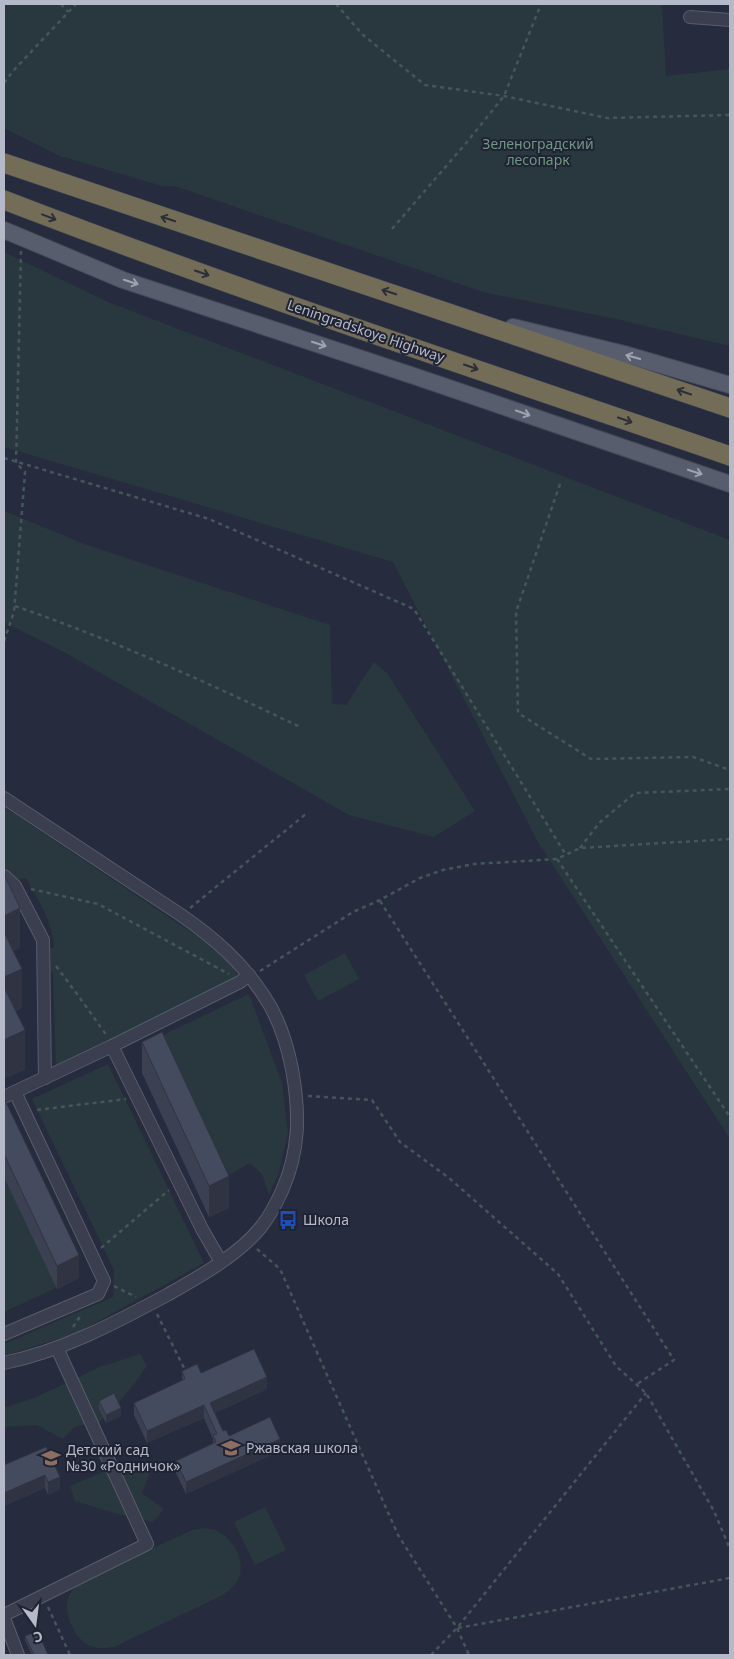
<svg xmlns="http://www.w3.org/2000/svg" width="734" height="1659" viewBox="0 0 734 1659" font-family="'Noto Sans',sans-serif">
	<rect width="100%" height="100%" fill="#262c3d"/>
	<g fill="#28383e">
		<polygon points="4,4 662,4 666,76 730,69 730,346 616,319 483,292 175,186 162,186 60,156 4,128"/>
		<polygon points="4,252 108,302 730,540 730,1139 538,842 393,562 4,447"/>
		<polygon points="4,511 87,545 330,625 332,704 346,705 374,662 387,673 475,811 434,837 349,815 62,651 4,622"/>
		<path d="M4,807L200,938C211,946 237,963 237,977L221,990L56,1065L53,973L47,972L46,948H54C53,921 38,901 26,878L14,880L4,871Z"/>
		<polygon points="345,953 359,979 318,1001 304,975"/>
		<polygon points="249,994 282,1083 288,1134 279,1172 269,1195 262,1174 250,1163 229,1175 163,1035"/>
		<polygon points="108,1064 204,1263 77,1333 4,1356 4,1344 113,1297 114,1270 32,1099"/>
		<polygon points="4,1170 58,1287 4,1312"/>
		<polygon points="140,1354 147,1366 131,1388 100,1422 74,1427 63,1439 37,1425 4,1427 4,1408 36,1397 100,1367"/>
		<polygon points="128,1461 150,1473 142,1493 164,1509 153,1522 114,1513 75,1501 70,1486"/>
		<polygon points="265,1507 286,1550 255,1565 234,1522"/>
		<path d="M206,1528C209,1529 214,1529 217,1531C232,1538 244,1557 240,1574C238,1583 230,1590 223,1595L114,1647C105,1648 98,1649 90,1646C76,1640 63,1615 68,1599C70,1591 77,1586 83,1581L192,1530Z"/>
	</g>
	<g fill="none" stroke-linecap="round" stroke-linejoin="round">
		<g stroke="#585c6b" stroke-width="14">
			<g id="minor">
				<polyline points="690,17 730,20"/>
				<path d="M4,798L181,915C214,938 242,962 264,996C279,1018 287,1044 292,1069C300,1113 300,1150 282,1191C276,1204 270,1216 261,1227C239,1255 197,1278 167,1295C115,1323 62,1351 4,1363"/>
				<polyline points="4,876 15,886 43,940 45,1078"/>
				<polyline points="112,1046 202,1229 221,1262"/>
				<polyline points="4,1097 112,1046 240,982 249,975"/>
				<polyline points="4,1334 98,1294 104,1281 15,1092"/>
				<polyline points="4,1615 147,1544 57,1348"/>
				<polyline points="4,1618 18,1655"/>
			</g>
		</g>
		<g stroke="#434757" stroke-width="18">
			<g id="major">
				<polyline points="4,230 123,280 414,376 730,484"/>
				<polyline points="513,327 624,354 730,385"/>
			</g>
		</g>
		<g stroke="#454958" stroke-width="20">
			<g id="highway">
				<polyline points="4,163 730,408"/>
				<path d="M4,200C243,292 487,373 730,456"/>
			</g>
		</g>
		<g stroke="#46555b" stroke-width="2.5" stroke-dasharray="4 4" stroke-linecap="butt">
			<polyline points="61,4 68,12"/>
			<polyline points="336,4 363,35 425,85 504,96 607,118 730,115"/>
			<polyline points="4,83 13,71 76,4"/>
			<polyline points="392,229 467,142 504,96 541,4"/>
			<polyline points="4,458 209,519 414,609 566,855"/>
			<polyline points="560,484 516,612 518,713 591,759 693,757 730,770"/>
			<path d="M15,606C113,640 207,682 300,727"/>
			<polyline points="4,641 14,612 25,472 16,463 21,251"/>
			<polyline points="580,848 599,823 635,793 730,789"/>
			<polyline points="557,859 730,1117"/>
			<polyline points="31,889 98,904 229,974"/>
			<polyline points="380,901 674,1360 637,1384"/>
			<polyline points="190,908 306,814"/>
			<polyline points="56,966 77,994 107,1036"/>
			<polyline points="260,971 353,912 380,900 420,878 443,870 474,864 557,859 580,848 730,839"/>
			<polyline points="308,1096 372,1100 400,1142 449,1178 558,1274 616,1366 646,1393 714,1511 730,1549"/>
			<polyline points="37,1110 126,1099"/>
			<polyline points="101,1248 169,1190"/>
			<polyline points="257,1249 280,1269 398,1535 457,1628 469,1655"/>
			<polyline points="114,1286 136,1297"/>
			<polyline points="157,1314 186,1372"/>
			<polyline points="73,1327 81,1315"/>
			<polyline points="48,1607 70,1655"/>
			<polyline points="458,1628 730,1578"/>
			<polyline points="431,1655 457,1628 646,1393"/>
		</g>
		<use href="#minor" stroke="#3a3e4e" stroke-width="12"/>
		<use href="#major" stroke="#585d6d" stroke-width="16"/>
		<use href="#highway" stroke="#736d57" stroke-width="19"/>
	</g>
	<g fill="#3b4052">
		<polygon points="142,1042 229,1208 209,1217 142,1073"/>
		<polygon points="4,1098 79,1278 57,1289 4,1177"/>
		<polygon points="182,1371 201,1373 267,1389 215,1413 223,1431 229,1436 280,1451 186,1494 176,1473 176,1461 213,1443 213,1439 204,1418 147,1443 134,1415 134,1403 182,1381"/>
		<polygon points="99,1401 121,1416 106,1423 99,1409"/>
		<polygon points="46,1447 60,1489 48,1495 45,1488 4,1506 4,1465"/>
		<polygon points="25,1636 48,1655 32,1655 25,1640"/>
	</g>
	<g fill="#303442">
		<polygon points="20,908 20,948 4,956 4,916"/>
		<polygon points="22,969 22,1008 4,1017 4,977"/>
		<polygon points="25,1030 25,1070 4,1079 4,1040"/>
		<polygon points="229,1176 229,1208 209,1217 209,1186"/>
		<polygon points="79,1255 79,1278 57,1289 57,1266"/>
		<polygon points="267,1377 267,1389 210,1415 210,1403"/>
		<polygon points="204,1405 204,1418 147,1443 147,1431"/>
		<polygon points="121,1408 121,1416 106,1423 106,1415"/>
		<polygon points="280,1439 280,1451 186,1494 186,1482"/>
		<polygon points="45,1475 45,1488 4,1506 4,1493"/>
		<polygon points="60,1477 60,1489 48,1495 48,1482"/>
	</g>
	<g fill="#454b5f" stroke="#303442">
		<polygon points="4,874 20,908 4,916"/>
		<polygon points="4,932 22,969 4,977"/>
		<polygon points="4,987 25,1030 4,1040"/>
		<polygon points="162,1032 229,1176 209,1186 142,1042"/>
		<polygon points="4,1098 79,1255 57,1266 4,1154"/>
		<polygon points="254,1349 267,1377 210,1403 223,1431 226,1430 229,1436 270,1417 280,1439 186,1482 176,1461 216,1442 213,1435 217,1434 204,1405 147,1431 134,1403 185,1379 182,1371 197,1364 201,1373"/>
		<polygon points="114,1393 121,1408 106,1415 99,1401"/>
		<polygon points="46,1447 60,1477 48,1482 45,1475 4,1493 4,1465"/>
		<polygon points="38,1631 48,1655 34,1655 25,1636"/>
	</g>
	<defs><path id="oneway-shaft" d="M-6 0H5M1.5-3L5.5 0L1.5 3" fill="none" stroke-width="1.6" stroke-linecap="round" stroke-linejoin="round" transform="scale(1.25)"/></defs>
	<g stroke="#2c2e38">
		<use href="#oneway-shaft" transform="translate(49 217) rotate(21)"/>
		<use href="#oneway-shaft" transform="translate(168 219) rotate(-162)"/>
		<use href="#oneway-shaft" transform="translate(202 273) rotate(19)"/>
		<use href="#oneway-shaft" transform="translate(389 292) rotate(-162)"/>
		<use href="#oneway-shaft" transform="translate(471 367) rotate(19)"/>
		<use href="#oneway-shaft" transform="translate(684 392) rotate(-161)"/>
		<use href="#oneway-shaft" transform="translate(625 420) rotate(19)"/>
	</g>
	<g stroke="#9ea3b1">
		<use href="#oneway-shaft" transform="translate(131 282) rotate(18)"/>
		<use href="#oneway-shaft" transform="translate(319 344) rotate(18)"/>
		<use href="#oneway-shaft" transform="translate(633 357) rotate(-164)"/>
		<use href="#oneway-shaft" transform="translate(523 413) rotate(19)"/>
		<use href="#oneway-shaft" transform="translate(695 472) rotate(18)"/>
	</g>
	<defs>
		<g id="bus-bare" transform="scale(1.5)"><path d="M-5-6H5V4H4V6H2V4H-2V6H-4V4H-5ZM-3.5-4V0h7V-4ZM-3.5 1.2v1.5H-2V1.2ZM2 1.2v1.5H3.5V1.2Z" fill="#1a4fb4" stroke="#1f2333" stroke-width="2.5" paint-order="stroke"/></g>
		<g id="school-bare" transform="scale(1.5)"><path d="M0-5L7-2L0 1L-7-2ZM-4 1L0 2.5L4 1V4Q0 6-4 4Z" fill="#8d6e63" stroke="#1f2333" stroke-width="2.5" paint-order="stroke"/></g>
	</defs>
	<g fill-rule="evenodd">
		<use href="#bus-bare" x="288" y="1220"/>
		<use href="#school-bare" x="231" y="1448"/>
		<use href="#school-bare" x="51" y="1458"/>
	</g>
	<g text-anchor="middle" stroke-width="4" stroke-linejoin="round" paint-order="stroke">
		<g font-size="14" fill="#6e987f" stroke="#1f2333">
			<text x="538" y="149">Зеленоградский<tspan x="538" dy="16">лесопарк</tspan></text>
		</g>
		<g font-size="14" fill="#b6bac8" stroke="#1f2333">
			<text transform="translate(366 331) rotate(19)" y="5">Leningradskoye Highway</text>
		</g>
		<g font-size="14" fill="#b6bac8" stroke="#1f2333" text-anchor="start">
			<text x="303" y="1225">Школа</text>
			<text x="246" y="1453">Ржавская школа</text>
			<text x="66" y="1455">Детский сад<tspan x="66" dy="16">№30 «Родничок»</tspan></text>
		</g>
	</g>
	<rect width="734" height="1659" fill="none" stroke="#b6bac8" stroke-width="10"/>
	<g transform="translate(35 1624) rotate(166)" stroke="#1f2333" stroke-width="4" paint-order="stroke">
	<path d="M0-4L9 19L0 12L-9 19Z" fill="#b6bac8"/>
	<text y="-8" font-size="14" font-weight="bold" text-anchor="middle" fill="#b6bac8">С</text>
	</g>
</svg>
